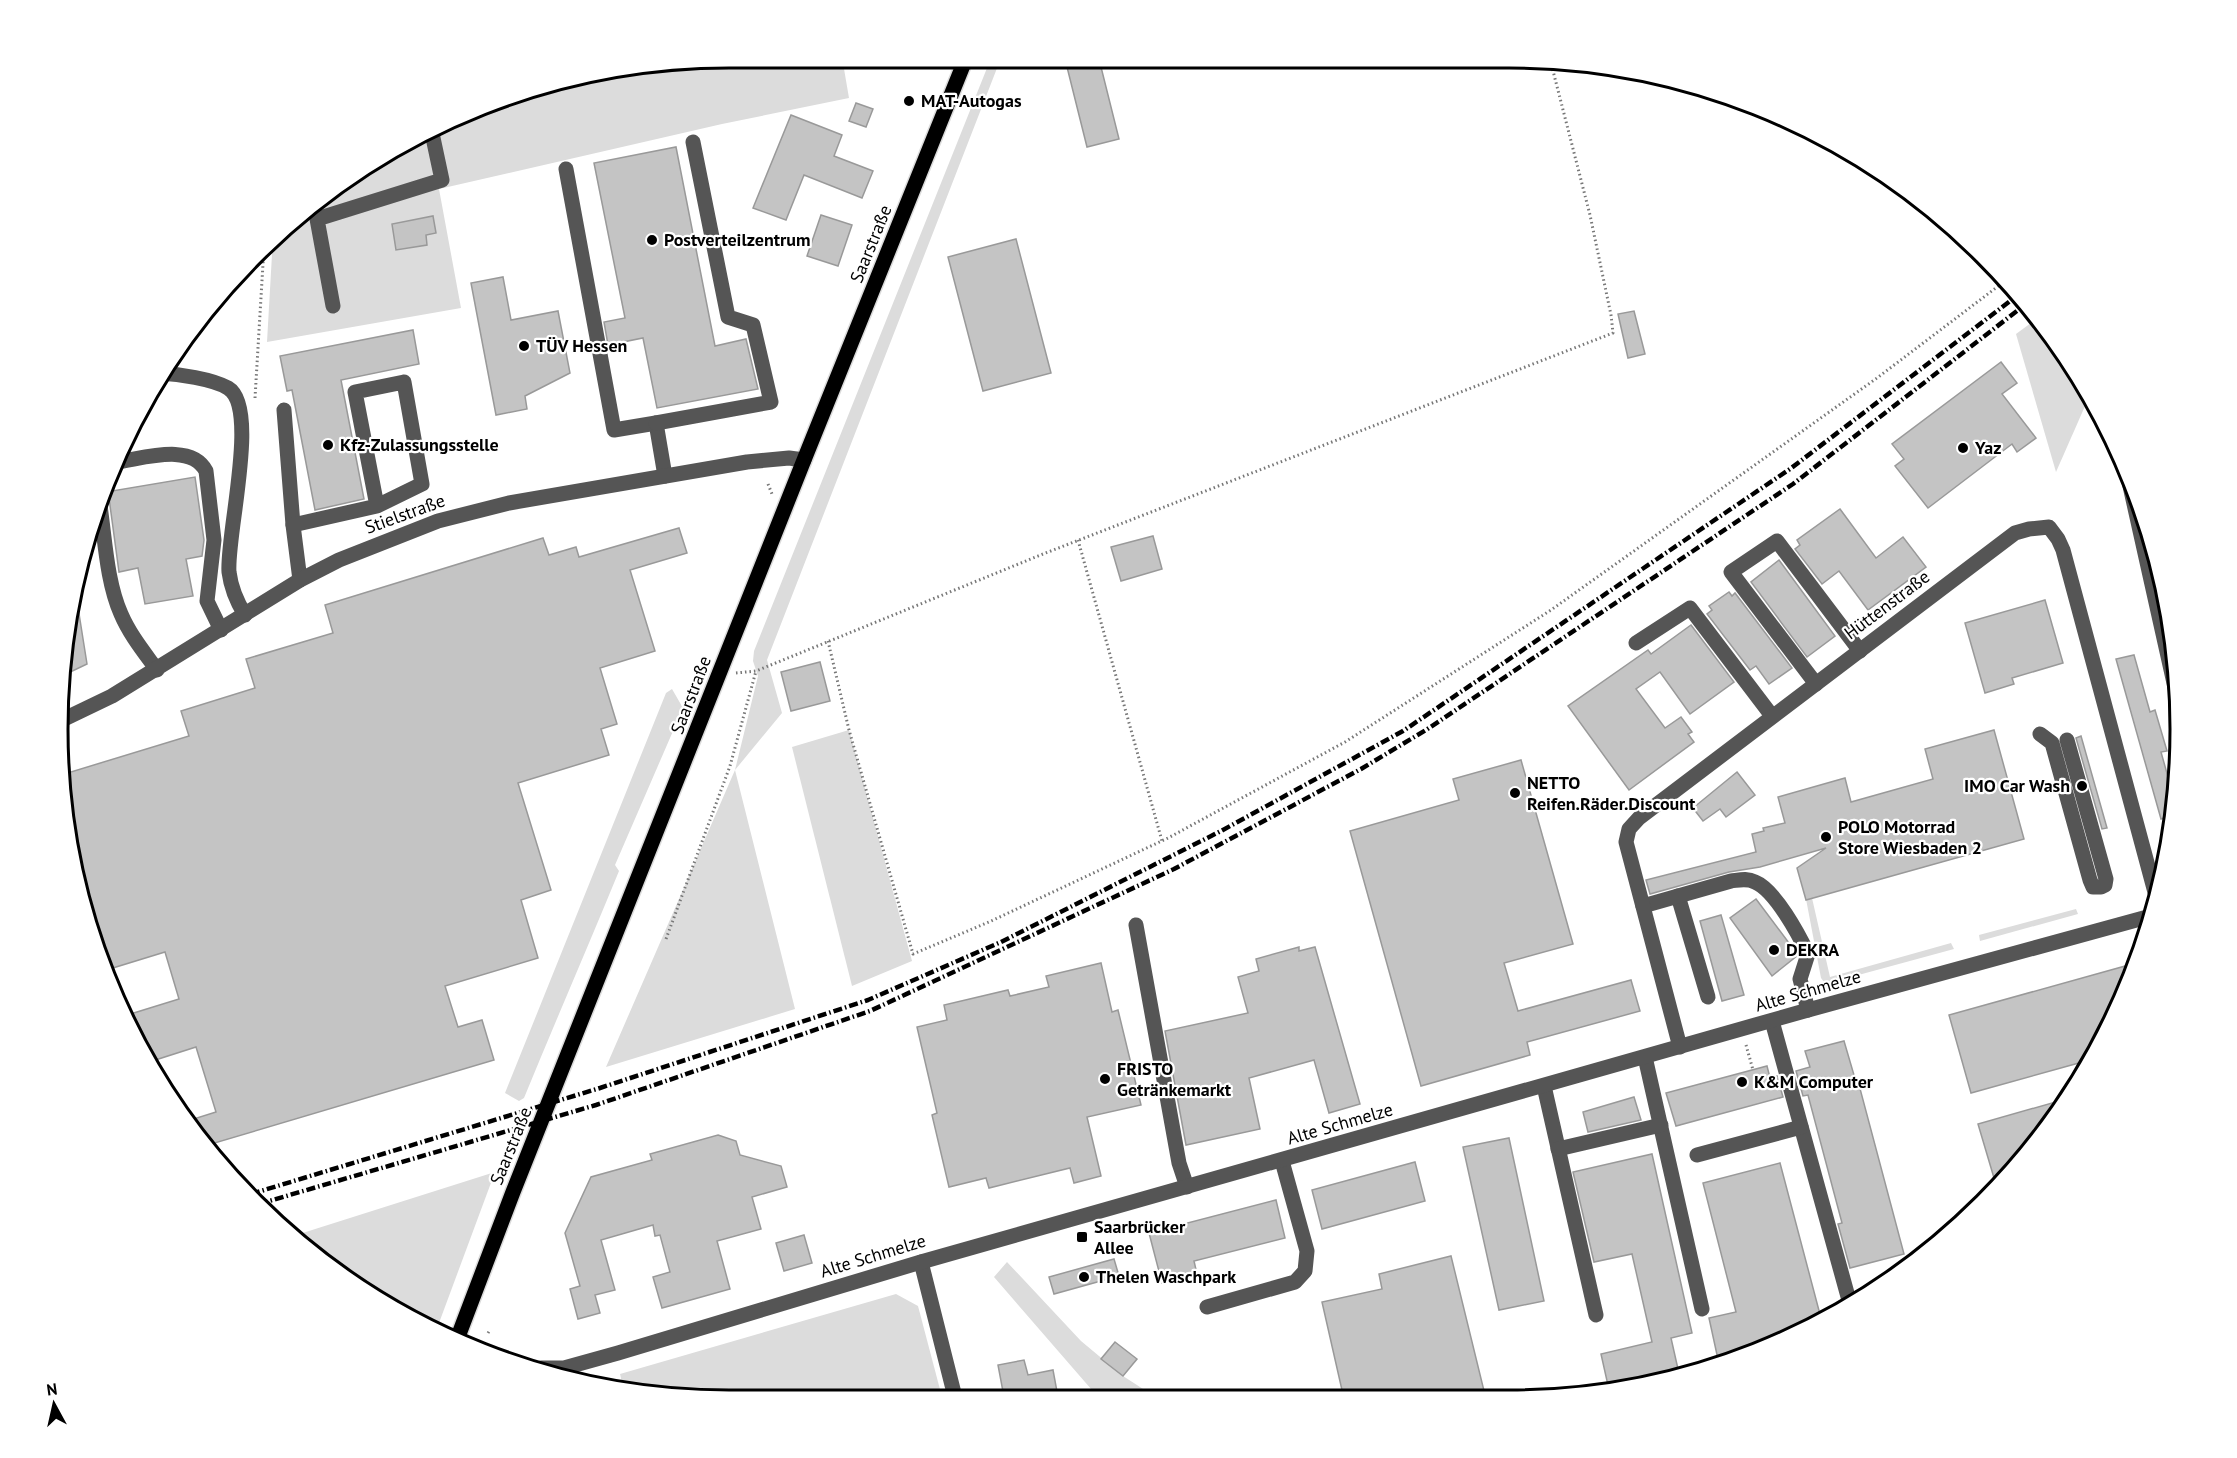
<svg xmlns="http://www.w3.org/2000/svg" width="2237" height="1458" viewBox="0 0 2237 1458" font-family="'PT Sans',sans-serif">
	<rect width="100%" height="100%" fill="#fff"/>
	<g fill="#dcdcdc">
		<polygon points="641,63 843,63 849,98 722,124 439,189 461,308 267,342 273,237 286,224 355,170 513,93"/>
		<polygon points="989,63 999,63 767,660 782,713 735,770 795,1009 606,1067 735,770 758,676 753,661 754,651"/>
		<polygon points="2039,317 2089,397 2056,472 2016,334"/>
		<path d="M672,689L683,708L615,865L619,871C588,947 555,1022 524,1098L519,1101L505,1093L666,693Z"/>
		<polygon points="849,730 912,961 852,986 792,747"/>
		<polygon points="1812,898 1830,977 1951,943 1954,949 1829,983 1824,982 1821,978 1806,899"/>
		<polygon points="2076,909 2078,914 1980,941 1979,935"/>
		<path d="M495,1172L439,1323C424,1319 406,1317 393,1311L290,1237Z"/>
		<polygon points="1007,1262 1081,1341 1123,1376 1157,1398 1098,1397 994,1277"/>
		<polygon points="896,1294 918,1306 942,1397 642,1395 624,1391 620,1374"/>
	</g>
	<g fill="#c4c4c4" stroke="#999" stroke-width="1.5">
		<polygon points="1066,63 1100,63 1119,139 1087,147"/>
		<polygon points="856,103 873,109 866,127 849,121"/>
		<polygon points="791,115 842,135 834,156 873,171 862,198 804,175 786,220 753,208"/>
		<polygon points="676,147 715,346 746,339 758,389 657,408 643,338 608,345 604,322 625,318 594,163"/>
		<polygon points="821,215 852,225 838,266 807,256"/>
		<polygon points="433,216 436,233 426,235 427,245 396,250 392,224"/>
		<polygon points="1016,239 1051,373 983,391 948,257"/>
		<polygon points="503,277 511,320 558,311 570,373 525,396 527,409 496,415 471,283"/>
		<polygon points="1634,311 1645,354 1628,358 1618,314"/>
		<polygon points="413,330 419,364 341,380 364,499 315,510 292,390 287,391 280,356"/>
		<polygon points="2001,362 2017,383 2002,394 2036,438 2017,452 2012,444 1928,508 1895,466 1904,459 1892,444"/>
		<polygon points="195,477 204,540 202,556 186,559 193,596 145,604 138,568 119,572 109,498 106,492"/>
		<polygon points="1840,509 1876,558 1903,537 1926,567 1868,610 1839,571 1822,584 1795,549 1800,545 1797,540"/>
		<polygon points="679,528 687,553 630,570 655,651 600,668 617,724 601,729 609,755 518,783 551,890 521,900 538,958 445,986 458,1027 482,1020 494,1060 208,1145 187,1121 216,1112 196,1047 149,1062 124,1016 179,999 165,952 103,971 80,903 63,816 61,775 189,736 181,711 255,688 246,659 333,633 325,605 543,538 549,555 576,547 579,557"/>
		<polygon points="1153,536 1162,569 1121,581 1111,547"/>
		<polygon points="1779,560 1835,636 1807,657 1751,582"/>
		<polygon points="1729,592 1732,596 1735,593 1792,668 1769,684 1756,666 1750,670 1707,614 1712,610 1709,606"/>
		<polygon points="2045,600 2063,663 2012,678 2014,684 1985,693 1965,623"/>
		<polygon points="75,601 77,601 87,664 60,677"/>
		<polygon points="1691,625 1734,682 1690,714 1660,672 1636,689 1665,728 1681,717 1692,732 1688,734 1694,742 1629,790 1568,706 1648,650 1651,654"/>
		<polygon points="2134,655 2150,712 2155,710 2167,751 2161,752 2175,802 2174,815 2161,819 2116,659"/>
		<polygon points="820,662 830,701 791,711 781,672"/>
		<polygon points="1994,730 2024,839 1806,900 1797,868 1826,848 1760,867 1729,872 1650,894 1646,880 1756,852 1752,834 1764,831 1763,828 1785,823 1778,797 1845,778 1851,802 1933,779 1925,749"/>
		<polygon points="2081,736 2107,828 2102,829 2076,738"/>
		<polygon points="1521,760 1573,944 1504,963 1518,1011 1631,980 1640,1011 1527,1042 1530,1055 1421,1086 1350,831 1459,800 1453,779"/>
		<polygon points="1737,772 1755,795 1726,817 1720,809 1703,821 1693,808"/>
		<polygon points="1756,899 1798,955 1772,976 1730,918"/>
		<polygon points="1721,915 1744,995 1722,1001 1700,921"/>
		<polygon points="1299,947 1299,951 1315,947 1360,1104 1329,1113 1314,1060 1249,1078 1260,1129 1186,1145 1165,1031 1248,1013 1238,977 1259,971 1256,959"/>
		<polygon points="1101,963 1112,1012 1118,1010 1141,1105 1087,1117 1101,1176 1074,1183 1070,1168 989,1188 986,1178 949,1187 932,1115 937,1113 917,1027 947,1020 944,1005 1008,990 1010,996 1049,987 1046,976"/>
		<polygon points="2136,963 2093,1059 1971,1093 1949,1015"/>
		<polygon points="1844,1041 1856,1082 1858,1081 1904,1254 1850,1268 1838,1224 1842,1223 1808,1095 1803,1096 1796,1071 1810,1067 1805,1051"/>
		<polygon points="1767,1066 1770,1078 1777,1076 1783,1097 1676,1126 1666,1093"/>
		<polygon points="1634,1097 1641,1120 1588,1132 1583,1112"/>
		<polygon points="2066,1099 2013,1172 1997,1188 1978,1124"/>
		<polygon points="718,1135 736,1141 740,1155 781,1166 787,1187 752,1197 761,1229 717,1241 730,1289 662,1308 653,1277 670,1272 660,1235 655,1236 653,1225 601,1240 615,1290 595,1295 600,1313 578,1319 570,1289 580,1286 565,1233 591,1177 652,1160 650,1154"/>
		<polygon points="1509,1138 1544,1301 1499,1310 1463,1147"/>
		<polygon points="1652,1154 1692,1333 1671,1338 1680,1378 1609,1390 1601,1354 1652,1342 1632,1254 1594,1262 1573,1172"/>
		<polygon points="1415,1162 1425,1201 1322,1229 1312,1190"/>
		<polygon points="1780,1163 1822,1322 1806,1332 1719,1364 1709,1318 1736,1312 1703,1183"/>
		<polygon points="1276,1200 1285,1238 1194,1261 1197,1274 1162,1283 1149,1233"/>
		<polygon points="804,1235 812,1263 784,1271 776,1243"/>
		<polygon points="1451,1256 1486,1399 1344,1399 1322,1302 1382,1289 1379,1274"/>
		<polygon points="1114,1259 1119,1276 1054,1294 1049,1277"/>
		<polygon points="1115,1342 1137,1359 1123,1376 1101,1359"/>
		<polygon points="1024,1360 1028,1375 1053,1370 1058,1397 1004,1397 998,1365"/>
	</g>
	<g fill="none" stroke-linecap="round" stroke-linejoin="round">
		<g stroke="#dbdbdb" stroke-width="18">
			<polyline id="major" points="456,1342 513,1192 804,460 964,63"/>
		</g>
		<g stroke="#777" stroke-width="3" stroke-dasharray="1.5 3" stroke-linecap="butt">
			<polyline points="255,398 264,247"/>
			<polyline points="768,484 772,494"/>
			<polyline points="1078,540 1162,841"/>
			<polyline points="828,641 849,730 913,954 989,922 1168,838 1345,742 1551,610 1877,378 2005,281"/>
			<polyline points="736,673 756,671 1043,554 1613,333 1611,315 1590,215 1551,63"/>
			<polyline points="666,939 730,766 756,671"/>
			<polyline points="1746,1045 1753,1070"/>
			<polyline points="434,1331 438,1332"/>
			<polyline points="488,1333 490,1330"/>
		</g>
		<g stroke="#555" stroke-width="15">
			<polyline points="566,169 614,430 656,423 665,476"/>
			<polyline points="333,306 317,219 442,180 432,133"/>
			<path d="M160,373C178,374 213,379 228,388C260,407 226,536 229,572C231,588 237,602 245,615"/>
			<polyline points="284,410 293,525"/>
			<polyline points="656,423 771,402 753,325 728,317 693,142"/>
			<path d="M116,462C142,459 191,442 206,471L214,540L207,601L221,630"/>
			<polyline points="2128,477 2178,701"/>
			<path d="M99,499C105,536 106,580 121,614C130,635 144,652 157,670"/>
			<polyline points="300,580 293,525 377,506 422,484 404,382 355,392 377,506"/>
			<polyline points="1636,643 1690,608 1772,716"/>
			<polyline points="1816,684 1731,572 1777,541 1860,651"/>
			<polyline points="60,721 112,696 300,580 339,560 438,521 509,503 747,462 789,458 804,460"/>
			<polyline points="2040,734 2052,743 2090,880 2093,887 2101,887 2105,885 2106,879 2067,740"/>
			<polyline points="1678,896 1708,997"/>
			<path d="M1643,906L1731,881C1740,880 1747,878 1755,882C1775,890 1799,935 1808,954L1800,979L1808,1010"/>
			<polyline points="1136,925 1179,1163 1187,1187"/>
			<polyline points="1772,1021 1850,1304"/>
			<polyline points="1680,1047 1626,842 1629,829 1639,818 2015,533 2029,529 2049,527 2058,539 2063,550 2156,896"/>
			<polyline points="1645,1057 1702,1309"/>
			<polyline points="1544,1086 1596,1315"/>
			<polyline points="1558,1149 1661,1125"/>
			<polyline points="1697,1155 1801,1127"/>
			<polyline points="921,1262 955,1397"/>
			<polyline points="1207,1307 1295,1282 1305,1271 1307,1251 1282,1161"/>
			<polyline points="541,1368 564,1368 618,1353 921,1262 1808,1010 2151,916"/>
		</g>
		<use href="#major" stroke="#000" stroke-width="15"/>
		<g stroke="#000" stroke-width="4.5" stroke-dasharray="9 3 1.5 3" stroke-linecap="butt">
			<polyline points="251,1194 600,1088 868,1000 1001,942 1221,831 1403,731 1790,469 2018,295"/>
			<polyline points="259,1204 596,1105 870,1011 1174,869 1361,769 1426,730 1793,484 2026,304"/>
		</g>
	</g>
	<g fill="#000" stroke="#fff" stroke-width="2">
		<circle cx="909" cy="101" r="6"/>
		<circle cx="652" cy="240" r="6"/>
		<circle cx="524" cy="346" r="6"/>
		<circle cx="328" cy="445" r="6"/>
		<circle cx="1963" cy="448" r="6"/>
		<circle cx="2082" cy="786" r="6"/>
		<circle cx="1515" cy="793" r="6"/>
		<circle cx="1826" cy="837" r="6"/>
		<circle cx="1774" cy="950" r="6"/>
		<circle cx="1105" cy="1079" r="6"/>
		<circle cx="1742" cy="1082" r="6"/>
		<rect x="1076" y="1231" width="12" height="12" rx="3"/>
		<circle cx="1084" cy="1277" r="6"/>
	</g>
	<g text-anchor="middle" stroke-width="4.5" stroke-linejoin="round" paint-order="stroke">
		<g font-size="18" font-weight="bold" fill="#000" stroke="#fff" text-anchor="start">
			<text x="921" y="107">MAT-Autogas</text>
			<text x="664" y="246">Postverteilzentrum</text>
			<text x="536" y="352">TÜV Hessen</text>
			<text x="340" y="451">Kfz-Zulassungsstelle</text>
			<text x="1975" y="454">Yaz</text>
			<text x="1527" y="789">NETTO<tspan x="1527" dy="21">Reifen.Räder.Discount</tspan></text>
			<text x="2070" y="792" text-anchor="end">IMO Car Wash</text>
			<text x="1838" y="833">POLO Motorrad<tspan x="1838" dy="21">Store Wiesbaden 2</tspan></text>
			<text x="1786" y="956">DEKRA</text>
			<text x="1117" y="1075">FRISTO<tspan x="1117" dy="21">Getränkemarkt</tspan></text>
			<text x="1754" y="1088">K&amp;M Computer</text>
			<text x="1094" y="1233">Saarbrücker<tspan x="1094" dy="21">Allee</tspan></text>
			<text x="1096" y="1283">Thelen Waschpark</text>
		</g>
		<g font-size="18" fill="#000" stroke="#fff">
			<text transform="translate(871 244) rotate(-68)" y="6">Saarstraße</text>
			<text transform="translate(405 514) rotate(-20)" y="6">Stielstraße</text>
			<text transform="translate(1887 605) rotate(-37)" y="6">Hüttenstraße</text>
			<text transform="translate(691 695) rotate(-69)" y="6">Saarstraße</text>
			<text transform="translate(1808 991) rotate(-16)" y="6">Alte Schmelze</text>
			<text transform="translate(1340 1124) rotate(-16)" y="6">Alte Schmelze</text>
			<text transform="translate(511 1146) rotate(-68)" y="6">Saarstraße</text>
			<text transform="translate(873 1256) rotate(-17)" y="6">Alte Schmelze</text>
		</g>
	</g>
	<path d="M0 0H2237V1458H0ZM729 68H1509A661 661 0 0 1 2170 729V729A661 661 0 0 1 1509 1390H729A661 661 0 0 1 68 729V729A661 661 0 0 1 729 68Z" fill="#fff" fill-rule="evenodd"/>
	<path fill="none" stroke="#000" stroke-width="3" d="M729 68H1509A661 661 0 0 1 2170 729V729A661 661 0 0 1 1509 1390H729A661 661 0 0 1 68 729V729A661 661 0 0 1 729 68Z"/>
	<g transform="translate(54 1404) rotate(352)" stroke="#ffffff" stroke-width="4.5" paint-order="stroke">
	<path d="M0-4.5L10 22L0 15L-10 22Z" fill="#000000"/>
	<text y="-9" font-size="16" font-weight="bold" text-anchor="middle" fill="#000000">N</text>
	</g>
</svg>
